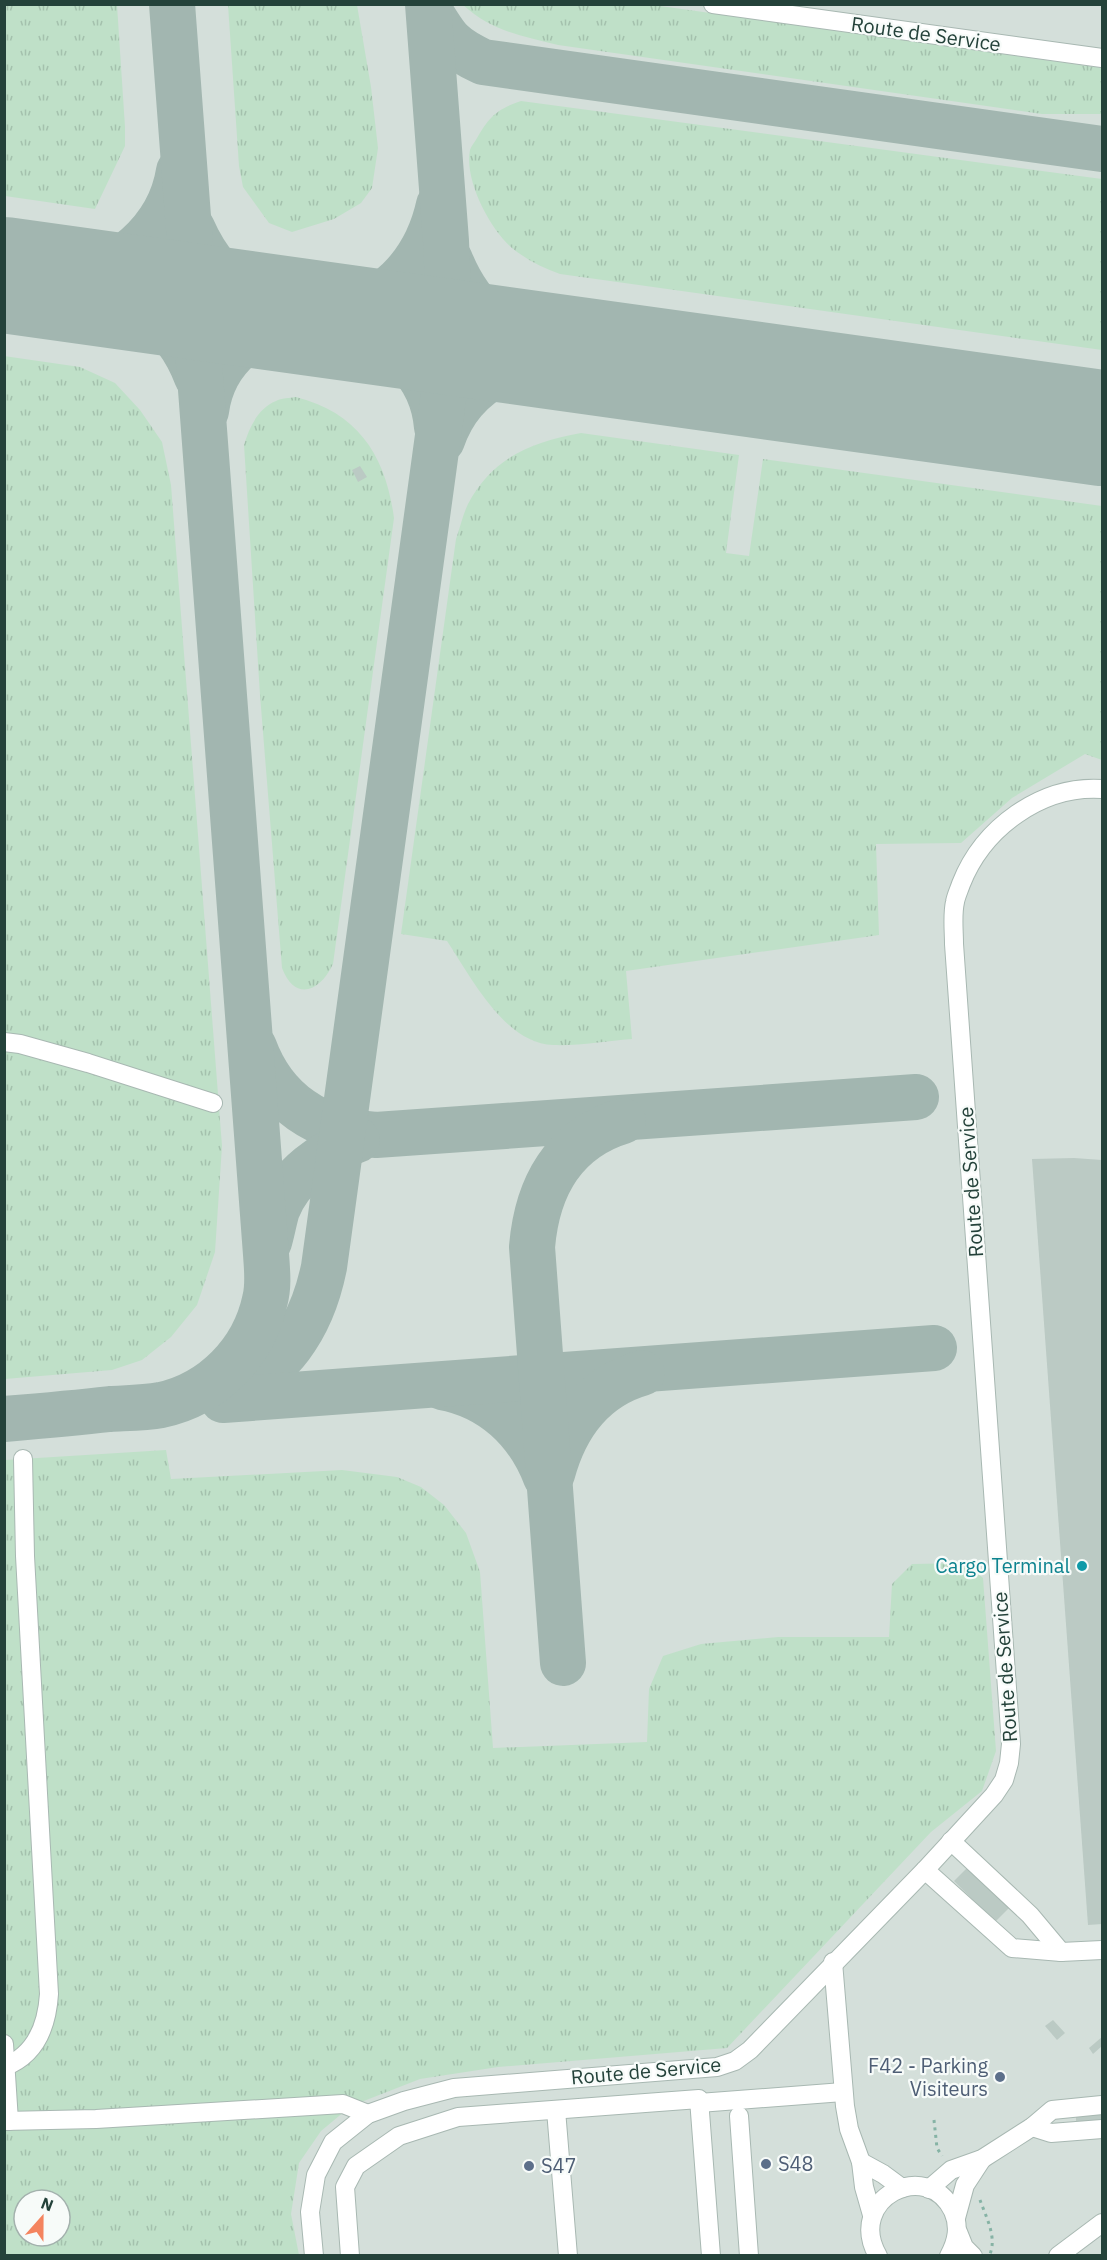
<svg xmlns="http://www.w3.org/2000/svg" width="1107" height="2260" viewBox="0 0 1107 2260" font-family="'IBM Plex Sans',sans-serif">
	<defs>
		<pattern id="grass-tufts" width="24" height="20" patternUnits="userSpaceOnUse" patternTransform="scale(1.5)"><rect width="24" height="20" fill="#bfe0c8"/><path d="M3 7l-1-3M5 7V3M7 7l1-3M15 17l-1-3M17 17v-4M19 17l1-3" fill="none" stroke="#a4c1ad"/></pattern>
	</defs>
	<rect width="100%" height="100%" fill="#e6efeb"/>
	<path fill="#d4dfda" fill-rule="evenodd" d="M5,5H1102V2255L5,2256ZM24,2200H60V2236H24Z"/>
	<g fill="url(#grass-tufts)" fill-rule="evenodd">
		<polygon points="5,4 117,5 125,127 125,146 95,209 5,196"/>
		<polygon points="228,5 357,5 371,87 378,148 372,188 361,203 334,219 292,232 269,223 243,187 239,166"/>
		<path d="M463,5H653L1102,68V114H1042L558,45C521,36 492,31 463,5Z"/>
		<path d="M521,101L1102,179V350L560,274C543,268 527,260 512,248C490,229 464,180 470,150C471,146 475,142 477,138C489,117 497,109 521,101Z"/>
		<polygon points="4,356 80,367 115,383 140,410 162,442 171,485 222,1146 215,1252 197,1305 171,1337 142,1360 112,1370 5,1379"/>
		<path d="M296,397C359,413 386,457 394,518L333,964C320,992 295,1002 282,968L260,695L244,445C249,428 258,408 276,401C281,398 290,398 296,397Z"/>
		<path d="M581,433L739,455L726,553L749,556L763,459L1102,506V760L1085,754L1012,798L961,843L876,844L879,935L626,971L632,1039C606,1041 579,1046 553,1045C504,1043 471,977 447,941L401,934L456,539C460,528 463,514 468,504C493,457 532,442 581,433Z"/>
		<path d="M166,1450L171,1479L342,1470L397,1477L421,1487L444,1505L466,1533L480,1572L493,1748L647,1742L649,1689L663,1656L701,1644L778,1637H889L892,1584L912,1564L965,1563L983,1578L996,1751L982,1791L931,1832L727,2048L498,2067L420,2079L351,2106L321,2131L299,2163L291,2214L299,2255L5,2256V1460ZM24,2200H60V2236H24Z"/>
	</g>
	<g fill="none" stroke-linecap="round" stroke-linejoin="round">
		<g stroke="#a2b6b0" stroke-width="46">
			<path d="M429,10C447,40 451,47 483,62L1102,149"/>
			<path d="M192,228C216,283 250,303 308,316"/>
			<path d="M450,260C473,317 507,337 565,353"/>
			<path d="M15,276C29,277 43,279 57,279C117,278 170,229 179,171"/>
			<path d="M69,283C131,298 173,313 197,377"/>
			<path d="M274,312C290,313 305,315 320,314C384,311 426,264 439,205"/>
			<path d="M334,321C388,336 432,367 437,427"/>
			<path d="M206,411C213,356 259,322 312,319"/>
			<path d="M442,440C463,378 518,357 578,355"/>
			<path d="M254,1047C274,1102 319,1131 376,1135L916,1097"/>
			<path d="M269,1242C272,1232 274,1220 277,1210C290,1176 324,1152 357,1140"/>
			<path d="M442,1387C492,1396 528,1430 546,1477"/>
			<path d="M220,1395C281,1376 312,1326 324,1267L448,363L450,337L446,241L428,4"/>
			<polyline points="223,1400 934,1348"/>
			<path d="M4,1419C40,1416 75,1413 110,1409C127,1408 144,1408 161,1405C213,1394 254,1352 265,1300C269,1285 267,1270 266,1254L172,4"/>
			<path d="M552,1474C565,1426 593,1387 642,1373"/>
			<path d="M563,1663L532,1247C537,1187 563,1139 623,1121"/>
		</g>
		<polyline stroke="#a2b6b0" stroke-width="116" points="4,275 1102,428"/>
	</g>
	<g fill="#bbcac4">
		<polygon points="360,466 367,477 358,482 352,470"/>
		<polygon points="1074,1158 1102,1160 1102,1924 1088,1925 1032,1159"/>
		<polygon points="971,1864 1012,1905 995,1922 954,1881"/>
		<polygon points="1053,2020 1065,2033 1057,2040 1045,2026"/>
		<polygon points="1102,2037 1102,2046 1093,2054 1089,2048"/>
		<polygon points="1102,2113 1102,2121 1076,2123 1076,2115"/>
	</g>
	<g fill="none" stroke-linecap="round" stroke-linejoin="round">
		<g stroke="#a8b8b2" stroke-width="20">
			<g id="minor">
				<polyline points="713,4 1102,58"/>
				<polyline points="4,1042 20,1044 88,1063 213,1103"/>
				<polyline points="951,1841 1030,1915 1061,1952"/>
				<polyline points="925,1870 1012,1948 1061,1952 1102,1950"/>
				<polyline points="833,1962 845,2106 849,2129 861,2162 864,2187 872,2215"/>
				<polyline points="4,2044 9,2121"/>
				<path d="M4,2067C36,2055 47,2025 49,1994L25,1556L23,1459"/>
				<polyline points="699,2103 843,2092"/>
				<polyline points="556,2110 568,2256"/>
				<polyline points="739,2116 749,2256"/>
				<polyline points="4,2121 96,2119 343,2104 368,2114"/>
				<polyline points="1032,2127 1051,2133 1102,2129"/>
				<polyline points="861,2162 883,2174 902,2188"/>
				<polyline points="929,2189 951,2170 982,2159 1032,2127 1052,2110 1102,2105"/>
				<polyline points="956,2218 965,2185 982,2159"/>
				<polyline points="958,2232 964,2247 973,2256"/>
				<path d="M314,2256L310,2212L316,2175L333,2142L368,2114L404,2101L454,2088L717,2067L735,2061L750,2050L925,1870L994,1795L1004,1780L1009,1763L1011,1744L954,944C954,930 952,915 955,902C956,896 959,890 961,884C983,828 1041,785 1102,789"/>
				<polyline points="350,2256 345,2187 356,2166 399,2136 458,2117 699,2099 711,2256"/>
				<path d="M878,2256C845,2199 927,2157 953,2211C960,2227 957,2241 949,2256"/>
				<polyline points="1058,2256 1102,2223"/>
			</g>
		</g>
		<g stroke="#86b3a5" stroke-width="3" stroke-dasharray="3 4.5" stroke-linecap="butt">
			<polyline points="934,2120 937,2148 942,2156"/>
			<path d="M980,2200C986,2217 997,2237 990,2254"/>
		</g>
		<use href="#minor" stroke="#fff" stroke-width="18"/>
	</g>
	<circle fill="#0f9aa8" stroke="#f7fbf9" stroke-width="2" cx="1082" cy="1566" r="6"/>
	<g fill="#5c6f8a" stroke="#f7fbf9" stroke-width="2">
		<circle cx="1000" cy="2077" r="6"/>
		<circle cx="766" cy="2164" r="6"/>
		<circle cx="529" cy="2166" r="6"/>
	</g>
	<g text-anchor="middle" stroke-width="4.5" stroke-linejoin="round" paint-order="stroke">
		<g font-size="20" fill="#24423a" stroke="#f7fbf9">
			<text transform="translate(926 34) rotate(8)" y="7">Route de Service</text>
			<text transform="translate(971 1182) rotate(-94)" y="7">Route de Service</text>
			<text transform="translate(1005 1667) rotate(-94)" y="7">Route de Service</text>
			<text transform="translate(646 2071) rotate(-5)" y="7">Route de Service</text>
		</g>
		<g font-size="20" fill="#0d838f" stroke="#f7fbf9" text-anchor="end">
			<text x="1070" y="1573">Cargo Terminal</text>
		</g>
		<g font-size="20" fill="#4e5e75" stroke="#f7fbf9" text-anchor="start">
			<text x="988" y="2073" text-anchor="end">F42 - Parking<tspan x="988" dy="23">Visiteurs</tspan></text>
			<text x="778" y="2171">S48</text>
			<text x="541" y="2173">S47</text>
		</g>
	</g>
	<rect width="1107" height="2260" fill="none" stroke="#24423a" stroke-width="12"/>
	<g transform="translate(42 2218) rotate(21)"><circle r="28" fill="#f7fbf9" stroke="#a3b1ad" stroke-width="1.5"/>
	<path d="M0-4.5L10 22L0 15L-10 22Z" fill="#f4845f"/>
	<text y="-9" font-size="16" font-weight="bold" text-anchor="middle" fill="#24423a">N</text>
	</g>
</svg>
